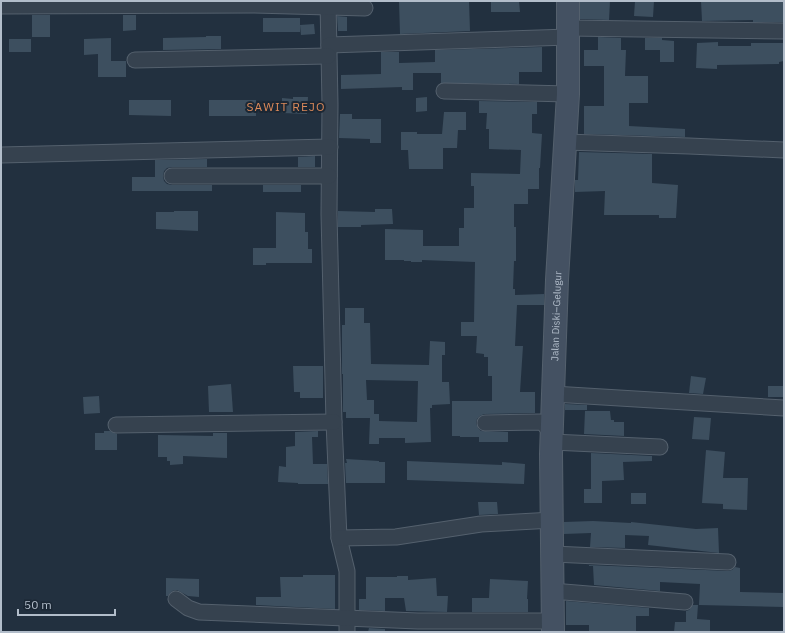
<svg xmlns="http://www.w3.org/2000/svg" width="785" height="633" viewBox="0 0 785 633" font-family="'IBM Plex Sans',sans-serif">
	<rect width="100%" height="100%" fill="#22303f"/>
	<g fill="#3d4f5f" fill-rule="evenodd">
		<polygon points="399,1 469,1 470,31 400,34"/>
		<polygon points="491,1 519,1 520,12 491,12"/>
		<polygon points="580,1 610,1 609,20 580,19"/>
		<polygon points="635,1 654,1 653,17 634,16"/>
		<polygon points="701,1 784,1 784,22 753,22 753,20 702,21"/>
		<rect x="32" y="15" width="18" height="22"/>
		<polygon points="123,15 136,15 136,30 123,31"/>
		<polygon points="337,16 347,17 347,31 338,31"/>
		<rect x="263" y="18" width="37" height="14"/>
		<polygon points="314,24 315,34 301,35 300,25"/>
		<polygon points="206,36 221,36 221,49 163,50 163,38 206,37"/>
		<polygon points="598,37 621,38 621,50 626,50 625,76 648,76 648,103 629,103 629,126 685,129 685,137 584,134 584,106 604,106 604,66 584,66 584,50 598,50"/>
		<polygon points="111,38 111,61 126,61 126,77 98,77 98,54 84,55 84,39"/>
		<polygon points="645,38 662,38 662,40 674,41 674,62 660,62 660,50 645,50"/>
		<rect x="9" y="39" width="22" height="13"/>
		<polygon points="718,42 718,46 751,46 751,43 784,43 784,61 779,62 779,64 717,65 717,69 696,68 697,43"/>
		<polygon points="542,47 542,72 519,72 519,84 441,83 441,73 413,73 413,90 402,90 402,87 341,89 341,75 381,74 381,52 399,52 399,63 435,62 435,50"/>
		<polygon points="293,97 308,97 307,114 282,113 282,98 293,99"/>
		<polygon points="427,97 427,111 416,112 416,98"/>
		<polygon points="129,100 171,100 171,116 129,115"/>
		<rect x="209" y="100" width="47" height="16"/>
		<polygon points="479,101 537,102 537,114 532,114 532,133 542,134 540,168 539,168 539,189 528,189 528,204 514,204 514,227 516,227 516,261 514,261 513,289 515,289 515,295 544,294 544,305 517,305 515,346 523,346 520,392 535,392 535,413 484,414 480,416 477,419 476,423 478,428 481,431 508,432 508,442 479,442 479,437 460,437 460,436 452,436 452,401 492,401 492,376 488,376 488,357 484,357 484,354 476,353 477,336 461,336 461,322 474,322 475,262 422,260 422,262 411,262 411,261 404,261 404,260 385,260 385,229 423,230 423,246 459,246 459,228 464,228 464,208 474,208 474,186 471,186 471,173 520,174 521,150 489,149 489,129 486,129 487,113 479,113"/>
		<polygon points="444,112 466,112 466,130 458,130 457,148 443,148 443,169 409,169 408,150 401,150 401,132 417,132 417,134 442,134"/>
		<polygon points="340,114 352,114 352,119 381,119 381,143 370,143 370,139 339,138"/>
		<polygon points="579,152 652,154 652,183 678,185 676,218 659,218 659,215 604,215 605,191 575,192 575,180 578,180"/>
		<polygon points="315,156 315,167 298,167 298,157"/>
		<polygon points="207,159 207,167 172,167 167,168 164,171 163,176 164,181 167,184 172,185 212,185 212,191 132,191 132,177 155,177 155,160"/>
		<rect x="263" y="185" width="38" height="7"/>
		<polygon points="375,209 392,209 393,224 361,225 361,227 338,227 338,211 375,212"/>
		<polygon points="174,211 198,211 198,231 156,229 156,212 174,212"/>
		<polygon points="276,212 305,213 305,232 308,232 308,249 312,249 312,263 266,263 266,265 253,265 253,248 276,248"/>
		<path d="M345,308H364V323H370L371,364L429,365L430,341L445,342V355H442V382H449L450,404L432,405V408H430L431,442L405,443V438H379V444H369L370,418H346V412H343V374H342V325H345ZM366,380L418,381L417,422L379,421V414H374V400H367Z"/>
		<polygon points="293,366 323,366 323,398 300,398 300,392 294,392"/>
		<polygon points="691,376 706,378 703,394 689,393"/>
		<polygon points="231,384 233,412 209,412 208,386"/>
		<rect x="768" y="386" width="16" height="11"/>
		<polygon points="99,396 100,413 84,414 83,397"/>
		<polygon points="565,404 587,405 587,410 565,410"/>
		<polygon points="585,411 610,411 611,420 614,420 614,422 624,422 624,436 584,434"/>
		<polygon points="694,417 711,418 709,440 692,439"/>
		<polygon points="104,431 110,431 117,434 117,450 95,450 95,433 104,433"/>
		<polygon points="318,431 318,437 312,437 313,464 327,464 328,484 298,484 298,483 278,482 279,466 286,467 286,447 295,446 295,432"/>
		<polygon points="213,433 227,433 227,458 183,456 183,464 170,465 170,461 167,461 167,457 158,457 158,435 213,436"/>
		<polygon points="706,450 725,452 723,478 748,478 747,510 723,509 723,504 702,503"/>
		<polygon points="591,453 652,456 652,461 623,462 624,480 602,481 602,503 584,503 584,489 591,489"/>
		<polygon points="346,459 379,461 379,462 385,462 385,483 346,483 345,463 347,463"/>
		<polygon points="407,461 502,465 502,462 525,464 524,484 407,480"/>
		<rect x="631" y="493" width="15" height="11"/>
		<polygon points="478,502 497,502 498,514 479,515"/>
		<polygon points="593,521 631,523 631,522 696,529 718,528 719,553 648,545 649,536 625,535 625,548 590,547 591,533 564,534 564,522"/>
		<polygon points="589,565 728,571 732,570 735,567 740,568 740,592 784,593 784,607 699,605 700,584 660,582 660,591 594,585 593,566 589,566"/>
		<polygon points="303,575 335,575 335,609 256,605 256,597 281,597 280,577 303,577"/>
		<polygon points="397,576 408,576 408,580 436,578 437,596 448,596 447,612 406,611 404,598 385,598 385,611 359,610 359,599 366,599 366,577 397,577"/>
		<polygon points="166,578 199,579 199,597 188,596 177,590 172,591 168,596 166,596"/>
		<polygon points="490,579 528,581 527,599 528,599 528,612 472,612 472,598 489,598"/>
		<polygon points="566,601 649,608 649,616 636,616 636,632 589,632 589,625 566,625"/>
		<polygon points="693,605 698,605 697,619 710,620 710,632 674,632 675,622 686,622 686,611 689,610"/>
		<polygon points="369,628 385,629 385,632 368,632"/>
	</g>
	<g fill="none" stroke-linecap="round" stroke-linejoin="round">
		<g stroke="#54606d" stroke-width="17">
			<g id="street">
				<polyline points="328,1 330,105 329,214 334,422 339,538 347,571 347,632"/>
				<polyline points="1,6 254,5 365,8"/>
				<polyline points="568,28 784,31"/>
				<polyline points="329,45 569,37"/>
				<polyline points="135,60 328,56"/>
				<polyline points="444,91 568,94"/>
				<polyline points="565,142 689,146 784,150"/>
				<polyline points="1,155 330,147"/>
				<polyline points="172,176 329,176"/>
				<polyline points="553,394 784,408"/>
				<polyline points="485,423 540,422 544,424 552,434"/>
				<polyline points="116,425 334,422"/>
				<polyline points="552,442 660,447"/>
				<polyline points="339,538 396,537 481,524 553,520"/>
				<polyline points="553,554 728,562"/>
				<polyline points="552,591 685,602"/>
				<polyline points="176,599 188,608 199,612 418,621 553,621"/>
			</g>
		</g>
		<g stroke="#54606d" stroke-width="24">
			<g id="secondary">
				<path id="s1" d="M553,632L551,454L553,394L557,280L568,94V1"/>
			</g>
		</g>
		<use href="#street" stroke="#36424f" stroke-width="15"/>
		<use href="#secondary" stroke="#445162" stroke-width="22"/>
	</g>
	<g text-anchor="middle" stroke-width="4" stroke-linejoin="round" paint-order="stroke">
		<g font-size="10" fill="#b2bdca" stroke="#1b2734">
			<text dy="4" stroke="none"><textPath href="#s1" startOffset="316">Jalan Diski–Gelugur</textPath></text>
		</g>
		<g font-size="12" letter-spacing="1" fill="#dd8a5a" stroke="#1b2734">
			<text x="286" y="111">SAWIT REJO</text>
		</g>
	</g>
	<rect width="785" height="633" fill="none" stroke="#b2bdca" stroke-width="4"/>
	<path d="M18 609v6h97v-6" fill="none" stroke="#b2bdca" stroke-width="2"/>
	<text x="24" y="609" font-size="12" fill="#b2bdca" stroke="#1b2734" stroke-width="3" paint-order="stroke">50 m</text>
</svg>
